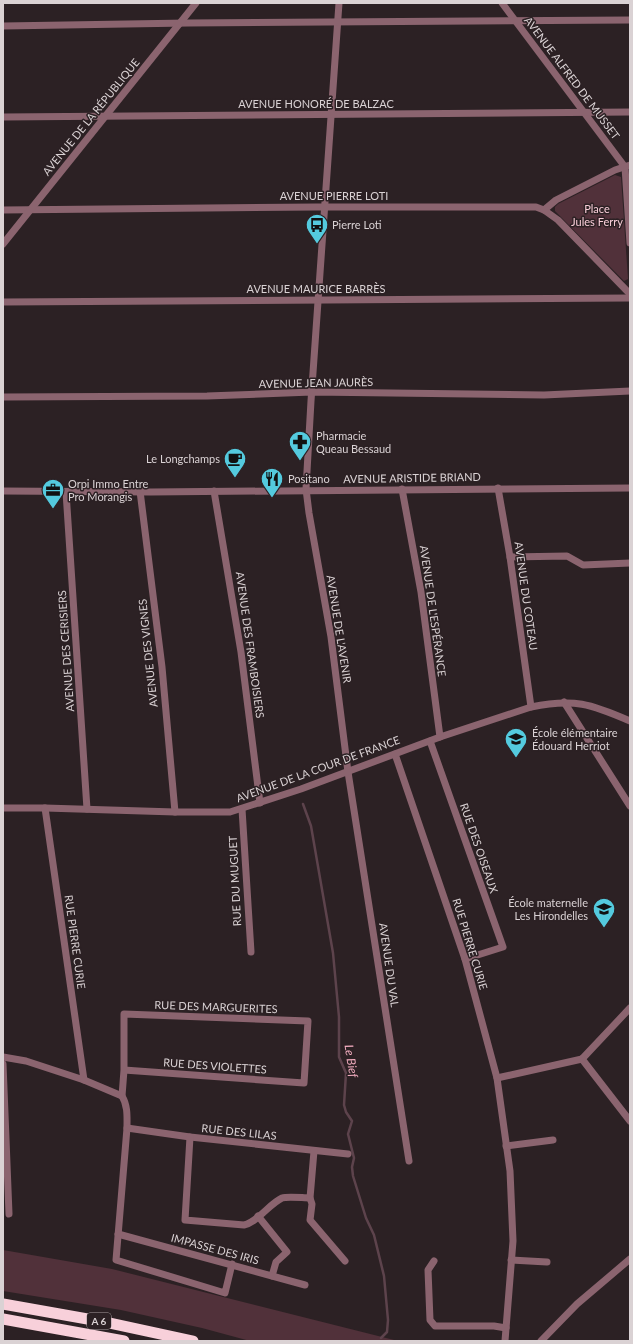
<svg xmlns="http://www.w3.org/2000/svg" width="633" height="1344" viewBox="0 0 633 1344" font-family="Lato,sans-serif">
	<rect width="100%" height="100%" fill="#2c2124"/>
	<g fill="#51313a">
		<polygon points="615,175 621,177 628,279 624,281 555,211 555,207 558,204"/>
		<polygon points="3,1250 112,1269 398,1341 250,1341 202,1328 121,1310 3,1291"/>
	</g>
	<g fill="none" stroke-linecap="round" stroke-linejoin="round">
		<polyline stroke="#5d434c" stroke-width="2.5" points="303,804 311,826 333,953 339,1017 339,1057 346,1073 344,1105 346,1112 352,1121 348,1134 354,1158 352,1167 353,1176 366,1218 374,1235 384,1276 388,1320 387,1332 381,1338"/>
		<g stroke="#8b646f" stroke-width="7">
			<polyline points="339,3 311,401 306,489 309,513 331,637 348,772 409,1161"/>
			<polyline points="502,3 625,167 630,243"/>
			<polyline points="3,26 188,23 630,20"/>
			<polyline points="3,117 630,112"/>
			<polyline points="3,210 316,207 536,207 544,210 558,220 630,294"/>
			<polyline points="544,210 556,200 615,170 630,165"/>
			<polyline points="3,244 196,3"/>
			<polyline points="3,302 630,298"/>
			<polyline points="3,397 207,396 312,392 544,395 630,391"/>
			<polyline points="498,488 510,557 531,707"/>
			<polyline points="402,489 421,592 440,737"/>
			<polyline points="3,491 151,492 630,488"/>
			<polyline points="140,491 162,667 175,812"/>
			<polyline points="214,491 241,652 260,803"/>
			<polyline points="66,492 87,809"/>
			<polyline points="510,557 567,556 583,565 630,563"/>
			<polyline points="564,702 630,806"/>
			<polyline points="430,741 503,947 465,959"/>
			<polyline points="395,754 465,959 497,1078 510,1171 513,1241 505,1341"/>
			<path d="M3,808H45L175,812H230L301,789L440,737L531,707C574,698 591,704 630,721"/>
			<polyline points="45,808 84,1080"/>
			<polyline points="242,809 251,952"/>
			<path d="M3,1057L26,1061L84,1080L122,1096C128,1106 127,1117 127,1128L116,1260L225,1293L232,1264"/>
			<polyline points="582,1059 630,1121"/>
			<polyline points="582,1059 630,1008"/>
			<polyline points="3,1064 9,1214"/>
			<polyline points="497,1078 582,1059"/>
			<polyline points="122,1096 124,1070 124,1014 308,1021 304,1083 124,1070"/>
			<polyline points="127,1128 190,1137 348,1154"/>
			<path d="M190,1137L185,1220L244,1225C258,1222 269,1204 282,1198C288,1196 303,1198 310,1198L314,1151"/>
			<polyline points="506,1146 553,1140"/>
			<polyline points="310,1198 312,1204 310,1220 345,1261"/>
			<polyline points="258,1216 287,1252 276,1262 272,1276"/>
			<polyline points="118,1234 305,1285"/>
			<polyline points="511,1260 547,1262"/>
			<polyline points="434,1261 428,1270 430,1320 435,1326 494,1326 506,1328"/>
			<polyline points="541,1341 577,1304 630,1259"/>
		</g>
		<g stroke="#f8d0da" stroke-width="11">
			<polyline points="3,1304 110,1323 193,1341"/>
			<polyline points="3,1319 124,1341"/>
		</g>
	</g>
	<defs>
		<g id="bus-pin" transform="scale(1.15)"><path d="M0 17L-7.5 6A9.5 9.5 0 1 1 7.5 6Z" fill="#54cade" stroke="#2c2124"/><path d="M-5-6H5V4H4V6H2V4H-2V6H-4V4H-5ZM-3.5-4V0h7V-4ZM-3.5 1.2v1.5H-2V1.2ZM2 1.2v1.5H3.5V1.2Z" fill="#111"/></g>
		<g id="pharmacy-pin" transform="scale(1.15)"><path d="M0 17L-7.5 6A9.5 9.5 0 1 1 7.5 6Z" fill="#54cade" stroke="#2c2124"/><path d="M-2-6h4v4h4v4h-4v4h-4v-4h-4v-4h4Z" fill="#111"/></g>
		<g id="cafe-pin" transform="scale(1.15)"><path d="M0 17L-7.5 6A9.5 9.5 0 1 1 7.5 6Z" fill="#54cade" stroke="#2c2124"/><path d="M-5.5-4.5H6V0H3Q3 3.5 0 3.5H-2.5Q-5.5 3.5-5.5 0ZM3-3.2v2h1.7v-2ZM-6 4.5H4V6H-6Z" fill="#111"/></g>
		<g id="restaurant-pin" transform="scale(1.15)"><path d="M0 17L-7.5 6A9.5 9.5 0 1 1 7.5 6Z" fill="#54cade" stroke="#2c2124"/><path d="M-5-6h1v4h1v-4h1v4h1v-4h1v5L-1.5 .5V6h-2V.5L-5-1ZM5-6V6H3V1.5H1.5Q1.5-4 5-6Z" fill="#111"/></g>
		<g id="office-pin" transform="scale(1.15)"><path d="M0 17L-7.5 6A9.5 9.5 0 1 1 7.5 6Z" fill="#54cade" stroke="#2c2124"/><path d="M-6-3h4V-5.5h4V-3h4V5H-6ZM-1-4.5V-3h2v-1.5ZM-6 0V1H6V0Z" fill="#111"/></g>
		<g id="school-pin" transform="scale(1.15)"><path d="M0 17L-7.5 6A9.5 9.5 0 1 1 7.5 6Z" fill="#54cade" stroke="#2c2124"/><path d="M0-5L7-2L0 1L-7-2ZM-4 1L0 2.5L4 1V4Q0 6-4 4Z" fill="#111"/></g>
	</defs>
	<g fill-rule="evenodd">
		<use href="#bus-pin" x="317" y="225"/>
		<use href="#pharmacy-pin" x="300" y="442"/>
		<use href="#cafe-pin" x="235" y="459"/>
		<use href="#restaurant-pin" x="272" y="479"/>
		<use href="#office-pin" x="53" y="490"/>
		<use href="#school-pin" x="516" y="739"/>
		<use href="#school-pin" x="604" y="909"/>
	</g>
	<g text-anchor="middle" stroke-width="3" stroke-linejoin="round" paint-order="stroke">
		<rect fill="#2c2124" stroke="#a69d9f" stroke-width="1" x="87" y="1313" width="24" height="16" rx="3"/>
		<g font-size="10" font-weight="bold" fill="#dad2d4">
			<text x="99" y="1325">A 6</text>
		</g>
		<g font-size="11" fill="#dad2d4" stroke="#2c2124">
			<text transform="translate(572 78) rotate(53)" y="4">AVENUE ALFRED DE MUSSET</text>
			<text x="316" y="108">AVENUE HONORÉ DE BALZAC</text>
			<text transform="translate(91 117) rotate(-51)" y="4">AVENUE DE LA RÉPUBLIQUE</text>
			<text x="334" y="200">AVENUE PIERRE LOTI</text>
			<text x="316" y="293">AVENUE MAURICE BARRÈS</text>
			<text transform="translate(316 383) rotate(-1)" y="4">AVENUE JEAN JAURÈS</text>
			<text transform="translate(412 478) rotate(-1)" y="4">AVENUE ARISTIDE BRIAND</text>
			<text transform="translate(526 596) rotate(82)" y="4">AVENUE DU COTEAU</text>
			<text transform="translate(433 611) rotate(82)" y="4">AVENUE DE L'ESPÉRANCE</text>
			<text transform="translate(339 629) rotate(81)" y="4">AVENUE DE L'AVENIR</text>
			<text transform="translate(250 645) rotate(82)" y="4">AVENUE DES FRAMBOISIERS</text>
			<text transform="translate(66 651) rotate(-94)" y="4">AVENUE DES CERISIERS</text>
			<text transform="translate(148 653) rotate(-96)" y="4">AVENUE DES VIGNES</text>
			<text transform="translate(318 769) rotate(-20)" y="4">AVENUE DE LA COUR DE FRANCE</text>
			<text transform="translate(479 848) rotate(71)" y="4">RUE DES OISEAUX</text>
			<text transform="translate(235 881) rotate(-93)" y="4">RUE DU MUGUET</text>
			<text transform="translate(75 942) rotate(82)" y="4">RUE PIERRE CURIE</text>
			<text transform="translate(470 944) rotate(73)" y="4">RUE PIERRE CURIE</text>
			<text transform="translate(389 965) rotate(82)" y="4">AVENUE DU VAL</text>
			<text transform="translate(216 1007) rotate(2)" y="4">RUE DES MARGUERITES</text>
			<text transform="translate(215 1066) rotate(4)" y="4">RUE DES VIOLETTES</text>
			<text transform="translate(239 1132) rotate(6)" y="4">RUE DES LILAS</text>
			<text transform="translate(215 1249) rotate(15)" y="4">IMPASSE DES IRIS</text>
		</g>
		<g font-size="11" fill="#f9cdd8" stroke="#2c2124">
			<text x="597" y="213">Place<tspan x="597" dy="13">Jules Ferry</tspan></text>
		</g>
		<g font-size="11" fill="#dad2d4" stroke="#2c2124" text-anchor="start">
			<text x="332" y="229">Pierre Loti</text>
			<text x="316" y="440">Pharmacie<tspan x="316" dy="13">Queau Bessaud</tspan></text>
			<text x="220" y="463" text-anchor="end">Le Longchamps</text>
			<text x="288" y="483">Positano</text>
			<text x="68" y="488">Orpi Immo Entre<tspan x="68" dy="13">Pro Morangis</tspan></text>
			<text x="532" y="737">École élémentaire<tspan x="532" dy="13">Édouard Herriot</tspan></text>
			<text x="588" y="907" text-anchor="end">École maternelle<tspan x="588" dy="13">Les Hirondelles</tspan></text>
		</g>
		<g font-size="12" font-style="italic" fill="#f1abbe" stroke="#2c2124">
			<text transform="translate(351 1061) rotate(81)" y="4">Le Bief</text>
		</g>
	</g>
	<rect width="633" height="1344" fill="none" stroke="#dad2d4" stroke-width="8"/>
</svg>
